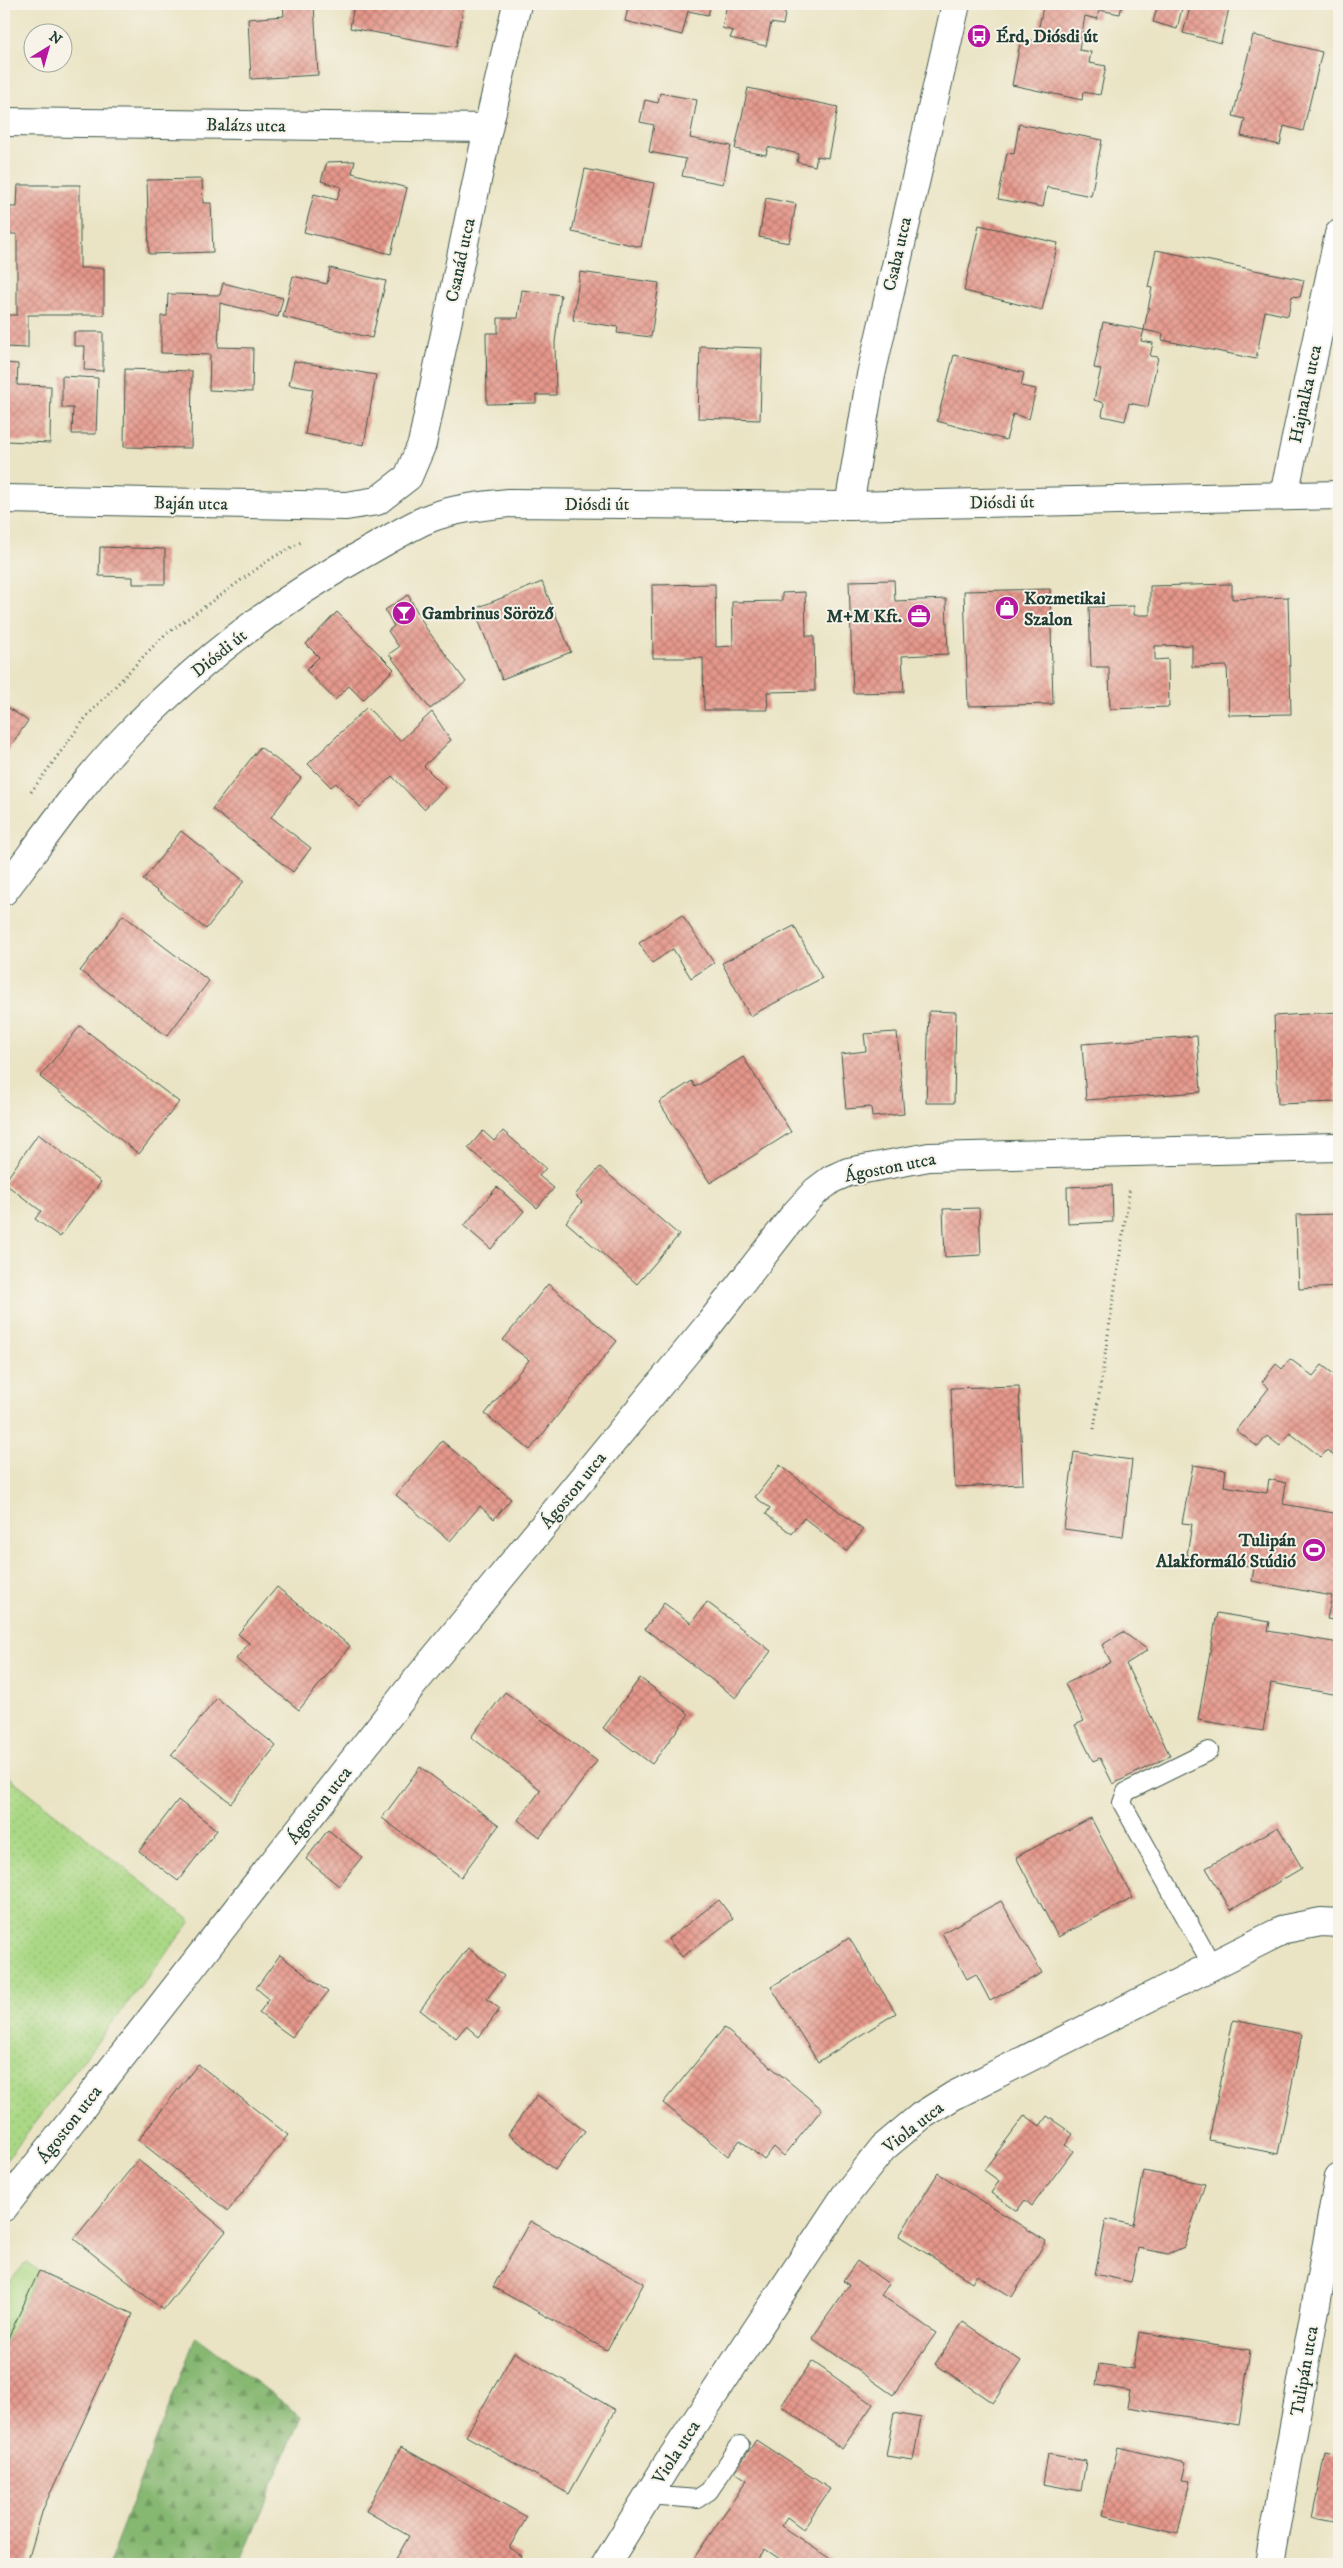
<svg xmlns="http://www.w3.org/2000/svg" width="1343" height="2568" viewBox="0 0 1343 2568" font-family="'IM FELL DW Pica',serif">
	<defs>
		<pattern id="grass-dots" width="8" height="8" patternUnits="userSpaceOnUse" patternTransform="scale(1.25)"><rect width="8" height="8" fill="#aad885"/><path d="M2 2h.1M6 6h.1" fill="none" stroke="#92ba73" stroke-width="1.8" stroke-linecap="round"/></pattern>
		<pattern id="forest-firs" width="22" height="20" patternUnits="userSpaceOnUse" patternTransform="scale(1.25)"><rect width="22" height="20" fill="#87b872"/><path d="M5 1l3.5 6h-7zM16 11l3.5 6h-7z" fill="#6e975e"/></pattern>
		<pattern id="building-cross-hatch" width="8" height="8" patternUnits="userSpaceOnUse" patternTransform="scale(1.25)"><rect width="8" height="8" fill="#e6978b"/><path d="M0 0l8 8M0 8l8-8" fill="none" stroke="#ba7c72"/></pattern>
	</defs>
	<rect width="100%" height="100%" fill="#f7f3e8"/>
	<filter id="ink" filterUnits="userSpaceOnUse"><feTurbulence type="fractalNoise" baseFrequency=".02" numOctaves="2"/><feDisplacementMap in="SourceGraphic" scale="10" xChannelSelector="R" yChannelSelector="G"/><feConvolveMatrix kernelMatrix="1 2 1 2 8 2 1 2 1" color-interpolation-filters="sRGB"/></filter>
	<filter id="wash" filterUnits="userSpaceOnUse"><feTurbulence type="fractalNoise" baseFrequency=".0096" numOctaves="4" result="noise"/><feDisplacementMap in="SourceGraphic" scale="20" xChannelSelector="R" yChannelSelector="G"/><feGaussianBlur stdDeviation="1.12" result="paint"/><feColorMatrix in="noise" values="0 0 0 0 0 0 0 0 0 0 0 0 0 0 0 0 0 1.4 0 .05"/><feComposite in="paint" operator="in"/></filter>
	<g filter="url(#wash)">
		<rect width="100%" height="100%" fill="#eae4c5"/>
		<polygon fill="url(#grass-dots)" stroke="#648a5c" points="4,1773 191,1921 5,2161 4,2160"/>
		<polygon fill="url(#forest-firs)" stroke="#537a53" points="196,2336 301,2416 240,2564 108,2564"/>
		<polygon fill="#aad885" stroke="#648a5c" points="26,2262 39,2271 4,2347 4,2289"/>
		<g id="blocks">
			<g fill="url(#building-cross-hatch)">
				<polygon points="283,4 314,4 318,75 251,79 248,19 284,16"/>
				<polygon points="354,4 464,4 456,47 350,28"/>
				<polygon points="629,4 711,4 708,15 688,11 682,35 625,21"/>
				<polygon points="727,4 787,4 783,25 771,23 766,46 730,38 733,31 722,28"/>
				<polygon points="1031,4 1122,4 1120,14 1099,10 1097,19 1085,16 1079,50 1091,52 1089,63 1106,66 1100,95 1083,92 1082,100 1012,85 1021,38 1036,41 1043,7"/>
				<polygon points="1158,4 1183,4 1177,29 1153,22"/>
				<polygon points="1191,4 1230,4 1221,43 1183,33"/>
				<polygon points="1253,35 1322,52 1303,131 1284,126 1280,145 1241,136 1245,119 1233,116"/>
				<polygon points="748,88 838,107 828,158 817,156 815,166 797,162 799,154 768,147 766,155 735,149"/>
				<polygon points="660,93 697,100 690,138 731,146 723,184 682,176 686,159 649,152 654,125 640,122 645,100 658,103"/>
				<polygon points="1019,124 1102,140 1091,196 1047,187 1043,207 998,199 1007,153 1014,154"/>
				<polygon points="355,161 352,173 407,188 391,254 304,232 314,194 337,200 341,187 321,181 327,162"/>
				<polygon points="585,169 654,183 641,247 572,232"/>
				<polygon points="202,179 203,203 211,203 213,252 149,254 147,180"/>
				<polygon points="18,185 80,185 80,268 104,268 104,315 28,315 28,348 4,347 4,315 17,315 17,234 9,234 10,207 17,207"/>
				<polygon points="766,198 796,204 789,243 759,237"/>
				<polygon points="979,225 1058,243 1042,310 964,291"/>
				<polygon points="1156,250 1304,280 1300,297 1292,296 1288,316 1265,311 1256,359 1162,340 1163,334 1144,330 1141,341 1153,343 1150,356 1158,357 1148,407 1129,403 1125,421 1102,416 1104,403 1094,400 1101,369 1094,368 1103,322 1144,330 1152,288 1148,287"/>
				<polygon points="330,268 386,281 372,338 283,317 293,276 327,284"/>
				<polygon points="580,272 659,283 651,337 617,333 618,327 573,320"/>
				<polygon points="223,283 283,298 278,317 220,303 218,347 253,348 252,392 209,390 210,355 161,353 161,316 167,316 168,294 220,295"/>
				<polygon points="522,290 561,295 555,342 556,395 536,395 536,403 487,404 486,333 498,333 498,318 518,318"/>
				<polygon points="74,332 103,332 103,371 84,370 85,346 74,346"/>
				<polygon points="700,346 762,348 760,420 698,418"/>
				<polygon points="954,355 1024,373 1021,386 1036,389 1029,419 1013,414 1006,440 937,421"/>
				<polygon points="294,361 376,375 364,445 305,434 313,389 289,385"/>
				<polygon points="4,363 18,364 17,385 51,386 50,443 6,441"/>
				<polygon points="125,369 192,371 191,448 124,447"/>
				<polygon points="62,376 98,378 96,434 72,434 73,408 62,408"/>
				<polygon points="100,547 165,549 165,584 133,584 133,577 99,576"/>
				<polygon points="894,580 895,601 946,599 948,654 902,656 904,692 853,693 849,581"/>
				<polygon points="542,582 571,652 502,679 474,609"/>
				<polygon points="715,584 716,647 733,646 732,602 782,601 782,593 805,592 806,636 814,636 815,691 767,692 768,710 704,710 703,658 653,658 652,585"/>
				<polygon points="1232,584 1232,599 1288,597 1291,714 1229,715 1227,666 1192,667 1192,645 1155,646 1155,660 1168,659 1169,707 1110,709 1109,667 1091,667 1089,607 1134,606 1134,615 1150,615 1150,586"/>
				<polygon points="1050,589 1053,704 968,706 964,591"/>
				<polygon points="408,595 426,628 466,682 430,709 389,654 399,647 388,631 394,626 385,610"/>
				<polygon points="337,612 394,669 363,700 349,686 335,700 306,670 319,657 306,644"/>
				<polygon points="4,705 28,721 4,755"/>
				<polygon points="367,707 400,741 432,712 451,740 424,766 446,788 424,809 392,776 360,807 336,783 331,787 308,764"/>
				<polygon points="260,747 301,778 271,817 311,848 293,872 212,809"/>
				<polygon points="181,831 244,881 206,929 143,880"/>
				<polygon points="123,915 209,981 167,1036 80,971"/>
				<polygon points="682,915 714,963 691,978 673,949 652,963 639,943"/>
				<polygon points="794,926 822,978 750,1016 722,963"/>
				<polygon points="929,1011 956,1012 954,1103 926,1103"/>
				<polygon points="1339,1012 1339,1066 1335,1066 1337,1102 1278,1104 1274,1016"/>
				<polygon points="80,1026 179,1102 139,1154 40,1077"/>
				<polygon points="897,1032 904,1114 872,1117 871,1107 846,1109 841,1054 866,1051 864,1034"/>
				<polygon points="1197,1036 1201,1092 1086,1100 1082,1044"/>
				<polygon points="743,1057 791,1132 710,1183 659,1102 692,1081 695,1087"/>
				<polygon points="483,1131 494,1141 503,1131 546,1168 539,1176 554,1188 537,1208 468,1148"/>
				<polygon points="38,1134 101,1182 60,1237 35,1219 41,1211 4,1183"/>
				<polygon points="600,1167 679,1235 637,1284 566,1222 582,1202 575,1195"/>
				<polygon points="1112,1185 1113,1222 1068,1224 1067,1187"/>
				<polygon points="497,1187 524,1211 491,1249 464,1226"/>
				<polygon points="979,1208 981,1255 945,1257 943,1209"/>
				<polygon points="1339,1214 1339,1287 1299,1289 1296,1215"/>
				<polygon points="548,1284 617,1341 530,1450 485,1414 529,1360 503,1340"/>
				<polygon points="1290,1359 1313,1376 1322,1365 1339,1378 1339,1460 1327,1450 1321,1457 1290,1433 1280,1446 1267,1436 1258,1447 1236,1430 1269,1388 1262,1382 1276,1364 1282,1369"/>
				<polygon points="1019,1386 1023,1484 955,1487 951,1388"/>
				<polygon points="442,1441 511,1499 494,1519 480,1506 450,1541 396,1495"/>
				<polygon points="1074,1452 1132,1460 1123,1537 1064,1529"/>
				<polygon points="780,1465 863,1530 846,1551 804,1518 792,1534 766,1514 770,1508 755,1497"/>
				<polygon points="1193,1465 1226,1470 1224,1486 1267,1493 1269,1479 1286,1483 1283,1504 1339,1514 1339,1621 1327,1619 1332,1596 1252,1581 1254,1567 1187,1555 1192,1524 1182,1523"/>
				<polygon points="277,1587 350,1646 299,1710 236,1659 249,1643 238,1634"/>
				<polygon points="707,1602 771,1651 736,1698 645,1629 664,1603 691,1623"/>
				<polygon points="1217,1613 1270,1622 1268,1631 1339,1643 1339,1695 1271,1683 1263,1731 1198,1720"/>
				<polygon points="1123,1632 1148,1650 1126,1664 1170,1756 1113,1784 1100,1758 1093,1761 1075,1725 1084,1721 1065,1684 1111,1662 1102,1645"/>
				<polygon points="640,1678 689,1714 652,1764 603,1728"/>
				<polygon points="505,1692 597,1761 540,1837 518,1820 541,1790 471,1737"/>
				<polygon points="217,1698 276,1746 231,1803 171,1755"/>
				<polygon points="420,1767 499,1825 461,1877 382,1818"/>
				<polygon points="178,1800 217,1830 178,1881 139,1851"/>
				<polygon points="1091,1818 1133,1898 1058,1937 1016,1857"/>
				<polygon points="1278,1827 1302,1868 1231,1910 1206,1868"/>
				<polygon points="328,1830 362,1857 339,1886 306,1859"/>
				<polygon points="719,1900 733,1919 682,1957 668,1939"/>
				<polygon points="1001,1901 1042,1973 990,2001 976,1974 967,1979 942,1933"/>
				<polygon points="849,1938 896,2013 818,2062 771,1987"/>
				<polygon points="468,1948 504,1976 487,1999 500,2009 479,2037 466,2026 456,2038 420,2010"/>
				<polygon points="280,1955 328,1992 292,2037 259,2013 269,1999 256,1988"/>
				<polygon points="1233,2020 1302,2034 1278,2154 1209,2140"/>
				<polygon points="724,2028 822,2109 784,2156 774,2147 764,2160 740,2140 728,2156 663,2103"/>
				<polygon points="198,2064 288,2135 228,2211 138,2140"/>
				<polygon points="537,2095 585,2131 555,2170 508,2134"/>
				<polygon points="1025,2115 1040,2126 1047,2116 1073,2134 1065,2145 1073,2151 1032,2206 1025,2200 1017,2211 991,2193 999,2181 984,2170"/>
				<polygon points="138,2160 226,2231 163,2310 74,2239"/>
				<polygon points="1144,2171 1205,2184 1184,2247 1168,2254 1138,2248 1131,2282 1095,2274 1106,2219 1133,2225"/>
				<polygon points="938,2173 1046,2241 1012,2297 977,2275 972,2282 899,2236"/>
				<polygon points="530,2221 644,2283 607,2350 493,2287"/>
				<polygon points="857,2261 889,2284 881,2295 936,2333 893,2395 812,2338 849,2285 843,2281"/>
				<polygon points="39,2271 133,2314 43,2509 27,2564 4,2564 4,2347"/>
				<polygon points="963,2322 1021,2361 993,2403 935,2364"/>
				<polygon points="1139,2332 1250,2350 1239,2425 1127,2407 1130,2391 1096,2385 1099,2364 1133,2369"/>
				<polygon points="514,2352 616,2410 569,2494 466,2436"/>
				<polygon points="812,2361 873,2404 842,2449 781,2406"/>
				<polygon points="894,2413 921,2418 913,2460 886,2456"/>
				<polygon points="756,2440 830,2489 803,2529 787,2517 781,2526 838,2564 787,2564 765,2549 755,2564 696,2564 692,2561 747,2480 735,2472"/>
				<polygon points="401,2447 527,2517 509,2548 522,2556 517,2564 393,2564 409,2536 366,2511"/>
				<polygon points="1118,2447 1186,2463 1182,2480 1190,2481 1178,2533 1102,2515"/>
				<polygon points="1325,2453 1339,2456 1339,2523 1312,2518"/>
				<polygon points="1048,2454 1086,2461 1081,2491 1043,2484"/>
			</g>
		</g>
	</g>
	<g filter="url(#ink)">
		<use href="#blocks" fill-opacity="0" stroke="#3d564a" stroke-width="1"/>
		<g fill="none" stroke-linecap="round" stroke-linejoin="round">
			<g stroke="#3d564a" stroke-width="20">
				<g id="lane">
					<polyline points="1209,1751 1126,1792 1122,1803 1212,1965"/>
					<polyline points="648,2495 697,2499 709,2491 740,2445"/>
				</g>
			</g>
			<g stroke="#3d564a" stroke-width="30">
				<g id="street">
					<polyline points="4,122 488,128"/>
					<polyline points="1284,495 1339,234"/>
					<polyline points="4,499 346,506 377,501 408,477 422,444 488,128 517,4"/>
					<polyline points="4,2207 410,1688 711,1322 795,1214 816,1191 832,1179 848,1172 929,1157 1339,1147"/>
					<polyline points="606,2564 667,2465 845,2196 883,2148 921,2116 953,2096 1285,1929 1321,1922 1339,1923"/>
					<polyline points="1269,2564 1339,2177"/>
				</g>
			</g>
			<g stroke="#3d564a" stroke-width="30">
				<g id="secondary">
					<polyline points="849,506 871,375 956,4"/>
					<path d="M4,891C42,841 79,786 123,740C195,664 279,600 370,550C390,539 410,526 430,518C456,508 482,506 508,503L849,506L1339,495"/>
				</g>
			</g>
			<g stroke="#3d564a" stroke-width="3" stroke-dasharray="1 4" stroke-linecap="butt">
				<polyline points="31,792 87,716 162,637 272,558 303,541"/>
				<polyline points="4,829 11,819"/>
				<polyline points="1094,1429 1130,1187"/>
			</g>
			<use href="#lane" stroke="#fff" stroke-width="18"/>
			<use href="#street" stroke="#fff" stroke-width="28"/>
			<use href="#secondary" stroke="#fff" stroke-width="28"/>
		</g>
	</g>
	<defs>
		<g id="bus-disc" transform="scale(1.25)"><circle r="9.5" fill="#b5179e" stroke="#f7f3e8"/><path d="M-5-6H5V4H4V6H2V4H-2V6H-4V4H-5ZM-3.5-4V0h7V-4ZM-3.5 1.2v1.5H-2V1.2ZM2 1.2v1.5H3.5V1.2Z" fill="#fff"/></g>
		<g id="shop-disc" transform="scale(1.25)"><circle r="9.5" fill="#b5179e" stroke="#f7f3e8"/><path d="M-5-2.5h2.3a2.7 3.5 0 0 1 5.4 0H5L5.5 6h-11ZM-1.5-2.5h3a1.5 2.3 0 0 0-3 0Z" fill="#fff"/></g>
		<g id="bar-disc" transform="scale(1.25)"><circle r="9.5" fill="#b5179e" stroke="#f7f3e8"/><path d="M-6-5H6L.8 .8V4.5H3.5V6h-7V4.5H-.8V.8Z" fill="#fff"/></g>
		<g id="office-disc" transform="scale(1.25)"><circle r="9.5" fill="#b5179e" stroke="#f7f3e8"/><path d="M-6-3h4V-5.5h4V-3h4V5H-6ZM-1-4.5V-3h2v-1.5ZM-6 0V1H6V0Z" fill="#fff"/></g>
		<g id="stadium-disc" transform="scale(1.25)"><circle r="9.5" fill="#b5179e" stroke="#f7f3e8"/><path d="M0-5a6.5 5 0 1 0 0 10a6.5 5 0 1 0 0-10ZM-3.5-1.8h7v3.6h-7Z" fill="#fff"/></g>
	</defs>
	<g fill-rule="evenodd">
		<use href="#bus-disc" x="979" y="36"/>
		<use href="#shop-disc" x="1007" y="608"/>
		<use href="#bar-disc" x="404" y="613"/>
		<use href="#office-disc" x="919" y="616"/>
		<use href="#stadium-disc" x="1314" y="1550"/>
	</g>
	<g text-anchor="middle" stroke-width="4" stroke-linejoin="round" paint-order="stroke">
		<g font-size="18" font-weight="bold" fill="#1f3d34" stroke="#f7f3e8" text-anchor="start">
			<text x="996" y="42">Érd, Diósdi út</text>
			<text x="1024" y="604">Kozmetikai<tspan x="1024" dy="21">Szalon</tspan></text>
			<text x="422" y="619">Gambrinus Söröző</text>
			<text x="902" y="622" text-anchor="end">M+M Kft.</text>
			<text x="1296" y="1546" text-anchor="end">Tulipán<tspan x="1296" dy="21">Alakformáló Stúdió</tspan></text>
		</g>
		<g font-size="18" fill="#1f3d34" stroke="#f7f3e8">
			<text transform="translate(246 125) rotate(1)" y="6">Balázs utca</text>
			<text transform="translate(897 254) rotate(-77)" y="6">Csaba utca</text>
			<text transform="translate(460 260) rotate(-78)" y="6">Csanád utca</text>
			<text transform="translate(1305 394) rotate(-78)" y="6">Hajnalka utca</text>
			<text transform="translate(1002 502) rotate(-1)" y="6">Diósdi út</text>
			<text transform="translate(191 503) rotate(1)" y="6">Baján utca</text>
			<text x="597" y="510">Diósdi út</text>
			<text transform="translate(219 653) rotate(-39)" y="6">Diósdi út</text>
			<text transform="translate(890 1167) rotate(-11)" y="6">Ágoston utca</text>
			<text transform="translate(573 1490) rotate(-51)" y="6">Ágoston utca</text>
			<text transform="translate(319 1805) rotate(-52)" y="6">Ágoston utca</text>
			<text transform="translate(69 2124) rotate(-52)" y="6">Ágoston utca</text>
			<text transform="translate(913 2127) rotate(-38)" y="6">Viola utca</text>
			<text transform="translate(1304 2371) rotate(-80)" y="6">Tulipán utca</text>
			<text transform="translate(676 2452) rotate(-57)" y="6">Viola utca</text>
		</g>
	</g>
	<rect width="1343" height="2568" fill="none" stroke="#f7f3e8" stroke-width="20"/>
	<g transform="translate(48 48) rotate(37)"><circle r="24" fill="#f7f3e8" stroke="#a1aaa0"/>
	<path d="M0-4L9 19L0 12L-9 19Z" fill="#b5179e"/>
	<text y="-8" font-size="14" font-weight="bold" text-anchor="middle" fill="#1f3d34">N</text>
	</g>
</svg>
